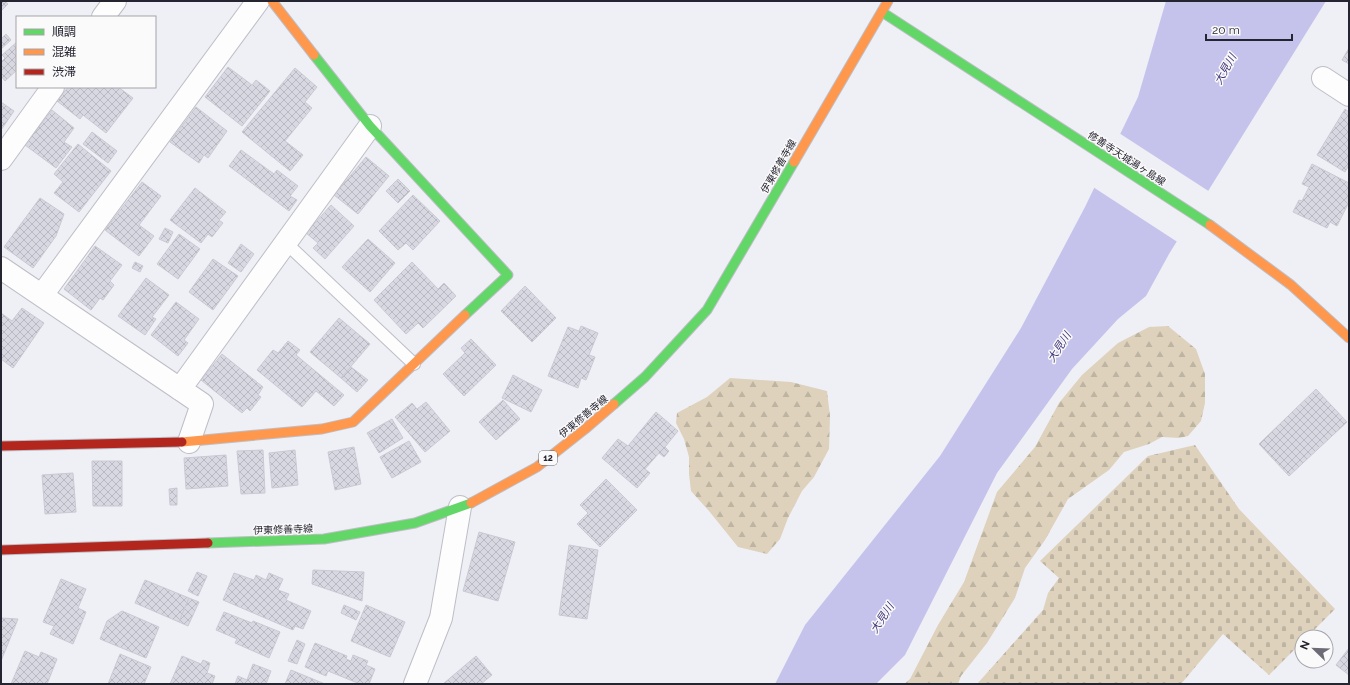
<svg xmlns="http://www.w3.org/2000/svg" width="1350" height="685" viewBox="0 0 1350 685" font-family="Raleway,'Noto Sans JP',sans-serif">
	<defs>
		<pattern id="forest-firs" width="22" height="20" patternUnits="userSpaceOnUse"><rect width="22" height="20" fill="#ded2bc"/><path d="M5 1l3.5 6h-7zM16 11l3.5 6h-7z" fill="#beb4a2"/></pattern>
		<pattern id="cemetery-stones" width="16" height="16" patternUnits="userSpaceOnUse"><rect width="16" height="16" fill="#ded2bc"/><path d="M2 7V4a2 2 0 0 1 4 0v3zM10 15v-3a2 2 0 0 1 4 0v3z" fill="#beb4a2"/></pattern>
		<pattern id="building-cross-hatch" width="8" height="8" patternUnits="userSpaceOnUse"><rect width="8" height="8" fill="#d8d8e2"/><path d="M0 0l8 8M0 8l8-8" fill="none" stroke="#b9b9c2"/></pattern>
	</defs>
	<rect width="100%" height="100%" fill="#efeff6"/>
	<g fill="url(#forest-firs)">
		<polygon points="1168,326 1196,349 1205,374 1205,403 1201,421 1188,436 1179,438 1162,437 1149,444 1124,452 1109,470 1068,499 1045,540 1025,568 1015,598 987,643 961,676 958,684 904,684 910,679 938,625 964,582 997,492 1035,447 1059,403 1082,375 1118,343 1149,327"/>
		<polygon points="730,378 791,382 827,391 830,416 829,449 814,477 802,491 788,518 780,539 767,554 738,547 709,511 691,491 689,474 689,457 684,439 676,423 677,413 707,397"/>
	</g>
	<polygon fill="url(#cemetery-stones)" points="1195,445 1239,509 1335,609 1307,637 1302,637 1302,642 1269,675 1223,634 1181,684 977,684 1043,610 1048,593 1059,578 1040,561 1148,456"/>
	<polygon fill="#c5c3eb" points="1166,1 1326,1 1169,254 1146,296 1118,319 1072,369 997,473 905,655 876,684 775,684 805,625 940,456 1021,328 1085,207 1138,97"/>
	<polygon fill="#efeff6" points="1119,133 1210,192 1179,243 1093,187"/>
	<g fill="url(#building-cross-hatch)" stroke="#cbcad4">
		<polygon points="1,1 5,1 8,4 1,11"/>
		<polygon points="6,34 11,40 1,49 1,39"/>
		<polygon points="17,42 17,70 5,81 1,76 1,62 5,58 2,55"/>
		<polygon points="1349,48 1349,64 1342,60"/>
		<polygon points="228,67 252,85 256,80 270,91 242,126 205,97"/>
		<polygon points="295,68 317,87 305,102 312,108 285,141 303,155 290,171 242,132"/>
		<polygon points="68,87 118,87 133,98 106,133 83,115 80,119 57,101"/>
		<polygon points="1,102 14,111 1,130"/>
		<polygon points="196,107 227,131 208,158 204,155 199,163 170,142"/>
		<polygon points="1345,109 1349,112 1349,165 1345,172 1317,155"/>
		<polygon points="52,110 74,128 64,142 72,147 56,168 25,145"/>
		<polygon points="92,132 117,151 108,163 83,144"/>
		<polygon points="78,144 111,171 79,212 54,193 63,182 54,174"/>
		<polygon points="241,150 274,174 277,170 298,186 290,196 297,200 289,211 229,166"/>
		<polygon points="366,157 389,176 358,214 334,195"/>
		<polygon points="1312,164 1349,183 1349,202 1337,226 1330,222 1327,228 1293,212 1299,200 1302,201 1309,187 1302,184"/>
		<polygon points="398,179 410,191 398,203 386,191"/>
		<polygon points="142,182 161,196 139,225 154,236 139,256 105,230"/>
		<polygon points="195,188 226,212 219,220 223,223 212,237 208,234 201,243 170,220"/>
		<polygon points="413,195 440,221 413,250 406,243 398,250 379,231"/>
		<polygon points="40,198 64,214 56,236 33,268 4,247"/>
		<polygon points="331,205 354,226 325,259 313,248 318,243 306,233"/>
		<polygon points="165,228 173,232 168,243 159,239"/>
		<polygon points="179,234 200,249 178,279 157,264"/>
		<polygon points="368,239 395,263 370,292 342,267"/>
		<polygon points="241,244 254,254 241,272 228,263"/>
		<polygon points="95,246 122,265 110,281 114,285 103,300 100,298 91,310 64,289"/>
		<polygon points="213,259 238,276 213,310 189,292"/>
		<polygon points="135,262 143,266 140,272 132,268"/>
		<polygon points="412,262 438,289 444,283 456,296 423,328 418,323 406,334 374,300"/>
		<polygon points="146,278 169,295 152,317 156,319 145,335 118,316"/>
		<polygon points="525,286 556,318 532,342 501,311"/>
		<polygon points="176,302 199,319 184,340 188,343 178,356 151,335"/>
		<polygon points="22,308 44,323 13,368 1,359 1,313 12,321"/>
		<polygon points="339,318 370,344 341,378 310,352"/>
		<polygon points="581,326 598,333 589,355 595,357 586,380 581,378 578,388 548,376 568,327 579,331"/>
		<polygon points="471,339 496,365 464,396 443,374 465,353 461,348"/>
		<polygon points="288,341 300,350 296,355 344,395 334,406 316,391 302,407 257,370 273,350 278,353"/>
		<polygon points="222,354 263,387 258,395 261,397 250,411 247,408 242,413 201,380"/>
		<polygon points="351,367 368,380 357,392 341,378"/>
		<polygon points="513,375 542,390 531,412 502,398"/>
		<polygon points="1316,389 1347,422 1289,476 1259,444"/>
		<polygon points="503,400 520,419 496,440 479,422"/>
		<polygon points="426,402 450,431 425,452 395,417 412,403 417,409"/>
		<polygon points="656,412 678,431 665,447 669,451 664,457 659,453 645,469 650,473 637,488 602,458 618,439 628,446"/>
		<polygon points="392,419 403,438 379,453 367,433"/>
		<polygon points="409,441 421,462 392,478 380,457"/>
		<polygon points="354,447 361,484 335,490 328,452"/>
		<polygon points="263,450 265,493 241,494 237,451"/>
		<polygon points="295,450 298,485 272,488 269,453"/>
		<polygon points="226,455 228,486 186,489 184,458"/>
		<polygon points="92,461 122,461 122,506 93,506"/>
		<polygon points="73,473 76,512 45,514 42,475"/>
		<polygon points="606,479 637,510 600,547 577,524 588,513 580,505"/>
		<polygon points="177,488 177,505 170,505 169,489"/>
		<polygon points="479,532 515,542 498,601 463,591"/>
		<polygon points="569,545 598,550 587,619 559,615"/>
		<polygon points="313,570 364,572 362,601 312,584"/>
		<polygon points="197,572 207,576 198,596 188,591"/>
		<polygon points="234,573 254,580 256,575 266,580 269,573 283,579 278,590 289,594 286,600 311,611 303,629 295,626 293,630 223,600"/>
		<polygon points="61,579 86,589 78,608 86,612 73,644 50,634 54,626 43,622"/>
		<polygon points="145,580 189,598 179,622 135,603"/>
		<polygon points="189,598 199,602 188,626 179,622"/>
		<polygon points="344,605 360,612 356,620 341,613"/>
		<polygon points="366,605 405,622 390,657 351,641"/>
		<polygon points="122,611 159,627 146,658 100,639 107,621"/>
		<polygon points="224,612 252,623 253,621 280,632 269,658 235,643 237,639 216,630"/>
		<polygon points="1,618 18,619 1,661"/>
		<polygon points="297,640 305,644 297,664 288,661"/>
		<polygon points="315,643 347,656 346,659 351,661 353,655 368,661 366,665 375,669 369,684 360,684 328,671 326,676 305,667"/>
		<polygon points="1349,648 1349,675 1336,665"/>
		<polygon points="25,651 39,657 41,652 57,659 47,684 11,684"/>
		<polygon points="120,654 151,667 144,684 108,684"/>
		<polygon points="182,656 201,664 203,660 210,663 207,673 215,676 212,684 170,684"/>
		<polygon points="476,656 492,675 481,684 443,684"/>
		<polygon points="253,664 271,671 266,684 235,684 238,676 247,680"/>
		<polygon points="291,670 325,684 285,684"/>
	</g>
	<g fill="none" stroke-linecap="round" stroke-linejoin="round">
		<g stroke="#bebec7" stroke-width="14">
			<polyline id="lane" points="286,243 414,364"/>
		</g>
		<g stroke="#bebec7" stroke-width="24">
			<g id="street">
				<polyline points="103,17 115,1"/>
				<polyline points="1323,78 1349,95"/>
				<polyline points="1,159 53,87"/>
				<polyline points="1,268 202,404 189,442"/>
				<polyline points="42,295 258,1"/>
				<polyline points="180,389 370,126"/>
				<polyline points="415,684 441,618 460,507"/>
			</g>
		</g>
		<g stroke="#bebec7" stroke-width="11">
			<g id="fast">
				<polyline points="882,12 1210,225"/>
				<polyline points="314,55 370,126 508,275 465,315"/>
				<polyline points="614,404 645,377 707,310 794,162"/>
				<polyline points="208,543 324,539 415,523 471,503"/>
			</g>
		</g>
		<g stroke="#bebec7" stroke-width="11">
			<g id="slow">
				<polyline points="272,1 314,55"/>
				<polyline points="794,162 888,1"/>
				<polyline points="1210,225 1291,285 1349,338"/>
				<polyline points="182,442 322,429 353,422 465,315"/>
				<polyline points="471,503 537,467 585,429 614,404"/>
			</g>
		</g>
		<g stroke="#bebec7" stroke-width="11">
			<g id="jam">
				<polyline points="1,446 182,442"/>
				<polyline points="1,550 208,543"/>
			</g>
		</g>
		<use href="#lane" stroke="#fdfdfe" stroke-width="12"/>
		<use href="#street" stroke="#fdfdfe" stroke-width="22"/>
		<use href="#fast" stroke="#63d668" stroke-width="9"/>
		<use href="#slow" stroke="#ff974d" stroke-width="9"/>
		<use href="#jam" stroke="#b3261e" stroke-width="9"/>
	</g>
	<g text-anchor="middle" stroke-width="3" stroke-linejoin="round" paint-order="stroke">
		<rect fill="#fafafa" stroke="#65646d" stroke-width="1" x="539" y="451" width="18" height="14" rx="3"/>
		<g font-size="9" font-weight="bold" fill="#252431">
			<text x="548" y="461">12</text>
		</g>
		<g font-size="10" fill="#252431" stroke="#fafafa">
			<text transform="translate(1127 158) rotate(33)" y="4">修善寺天城湯ヶ島線</text>
			<text transform="translate(778 166) rotate(-60)" y="4">伊東修善寺線</text>
			<text transform="translate(583 416) rotate(-40)" y="4">伊東修善寺線</text>
			<text transform="translate(283 529) rotate(-2)" y="4">伊東修善寺線</text>
		</g>
		<g font-size="11" font-style="italic" fill="#42387a" stroke="#fafafa">
			<text transform="translate(1225 69) rotate(-61)" y="4">大見川</text>
			<text transform="translate(1059 347) rotate(-57)" y="4">大見川</text>
			<text transform="translate(882 618) rotate(-57)" y="4">大見川</text>
		</g>
	</g>
	<rect width="1350" height="685" fill="none" stroke="#252431" stroke-width="4"/>
	<rect x="16" y="16" width="140" height="72" fill="#fafafa" stroke="#a5a4aa"/>
	<rect x="24" y="29" width="20" height="6" fill="#63d668" stroke="#a5a4aa"/>
	<text x="52" y="36" font-size="12" fill="#252431">順調</text>
	<rect x="24" y="49" width="20" height="6" fill="#ff974d" stroke="#a5a4aa"/>
	<text x="52" y="56" font-size="12" fill="#252431">混雑</text>
	<rect x="24" y="69" width="20" height="6" fill="#b3261e" stroke="#a5a4aa"/>
	<text x="52" y="76" font-size="12" fill="#252431">渋滞</text>
	<g transform="translate(1314 649) rotate(293)"><circle r="19" fill="#fafafa" stroke="#a5a4aa"/>
	<path d="M0-3L7 15L0 10L-7 15Z" fill="#6c6b76"/>
	<text y="-6" font-size="11" font-weight="bold" text-anchor="middle" fill="#252431">N</text>
	</g>
	<path d="M1206 34v6h86v-6" fill="none" stroke="#252431" stroke-width="2"/>
	<text x="1212" y="34" font-size="12" fill="#252431" stroke="#fafafa" stroke-width="3" paint-order="stroke">20 m</text>
</svg>
